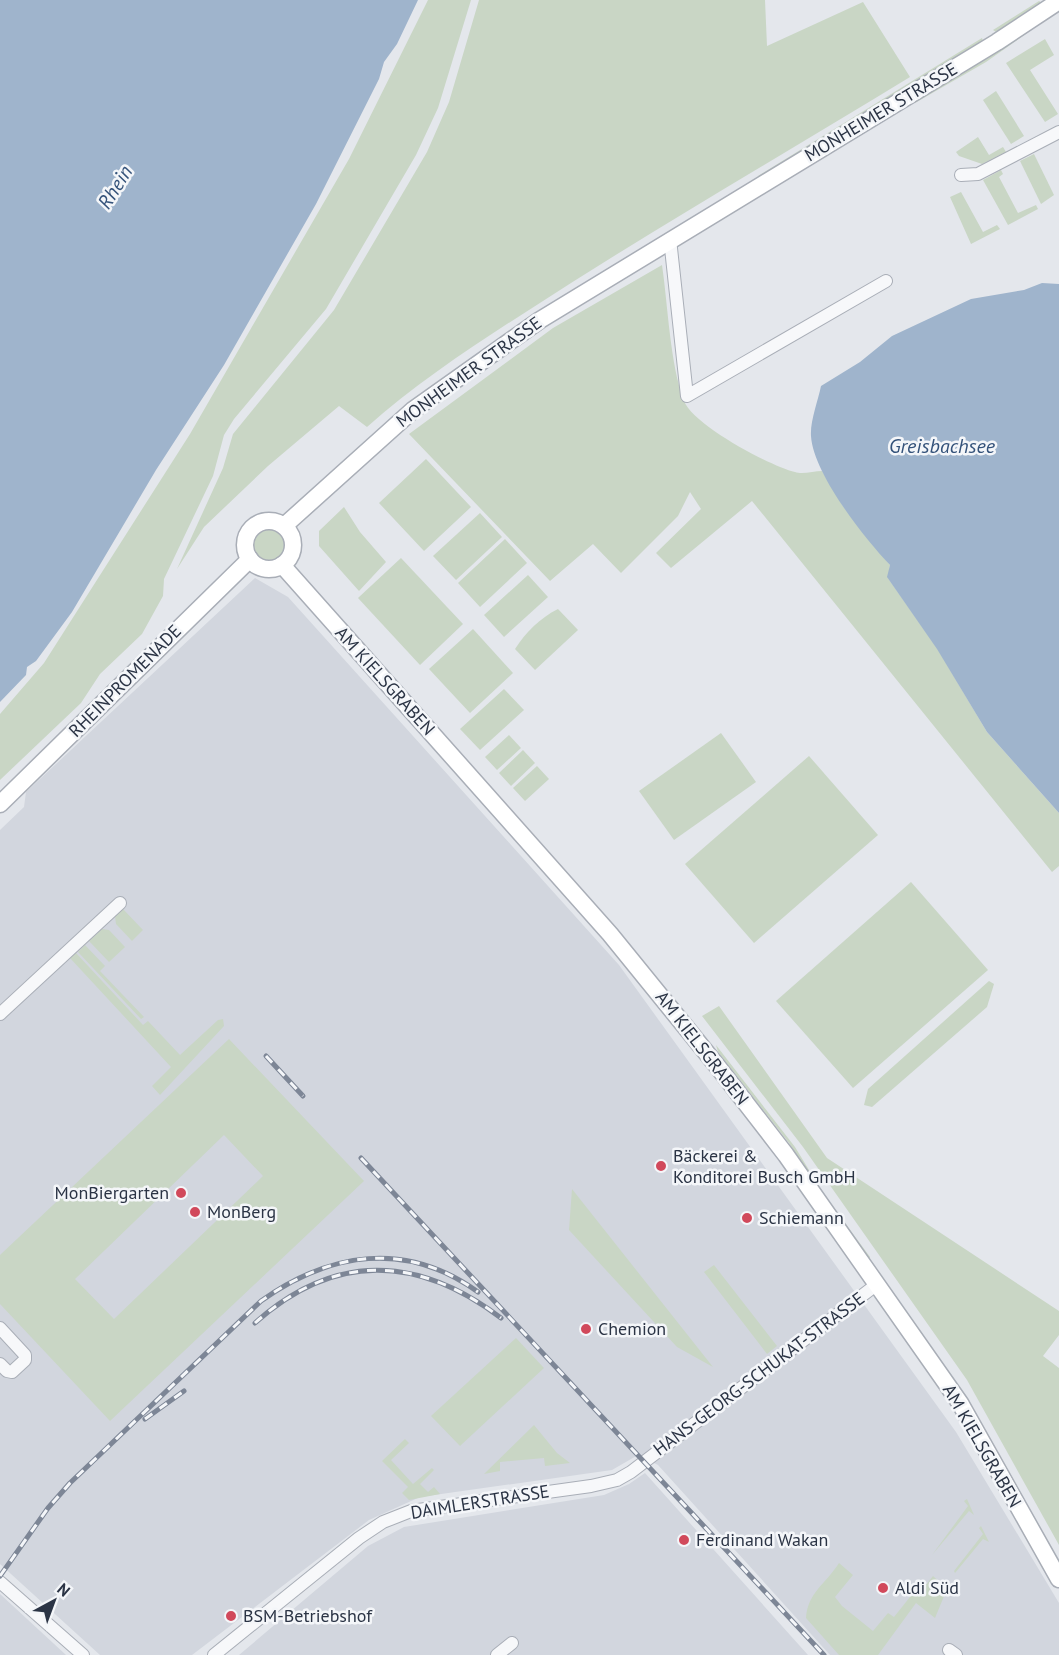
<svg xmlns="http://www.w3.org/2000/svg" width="1059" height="1655" viewBox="0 0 1059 1655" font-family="'PT Sans',sans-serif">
	<rect width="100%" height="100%" fill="#e4e7ec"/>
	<g fill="#d2d6de">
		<polygon points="255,578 288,597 619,965 956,1432 1059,1603 1059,1655 830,1655 658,1465 638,1455 612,1470 420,1497 369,1520 192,1655 100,1655 0,1564 0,830 24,807 26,792"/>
		<polygon points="645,1473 808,1655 239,1655 368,1546 404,1527 604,1495 629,1484"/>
		<polygon points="0,1594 66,1655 0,1655"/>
	</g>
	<g fill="#c9d6c5" fill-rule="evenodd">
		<polygon points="428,0 471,0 438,108 416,155 326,309 234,419 224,435 213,476 164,579 163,596 142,634 100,674 81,703 0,780 0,714 44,663 190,434 349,159"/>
		<path d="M479,0H765L767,46L863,2L910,77C797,146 683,212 571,283C501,328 429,372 367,427L339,406L268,466L204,527L177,569L223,468L233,434L334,310L427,152L449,102Z"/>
		<polygon points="1039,1 1042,3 996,32 993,30"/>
		<polygon points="1030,31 986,62 915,103 916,100"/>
		<polygon points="982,38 983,41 759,179 758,176"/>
		<polygon points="1045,39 1054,55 1030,70 1058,114 1045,122 1006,63"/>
		<polygon points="996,91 1024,136 1011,144 983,100"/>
		<polygon points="978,137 989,155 1003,147 1006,152 982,164 959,156 956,152"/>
		<polygon points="1034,154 1054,195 1041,204 1020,161"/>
		<polygon points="1001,170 1003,174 999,177 1018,213 1036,205 1038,209 1008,225 983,180"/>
		<polygon points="961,192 983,232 997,225 1000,229 971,244 950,197"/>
		<path d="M662,265C668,306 670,364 684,401C693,425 770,466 795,472C802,475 814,471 822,471L843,506L890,565L888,578L937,648L987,732L1059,813V866L1052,872L752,501L671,568L656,553L701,509L690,492L678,516L621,573L593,544L550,581L409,434L553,328Z"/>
		<polygon points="426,459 471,507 424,551 379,503"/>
		<polygon points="344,507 360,532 386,562 359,591 319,546 319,531"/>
		<polygon points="480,513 502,537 456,580 433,556"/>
		<circle cx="269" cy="545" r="16"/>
		<polygon points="505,539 527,563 480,607 458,583"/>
		<polygon points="401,558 463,624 420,665 358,598"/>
		<polygon points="528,575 548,597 504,637 484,615"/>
		<path d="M558,609L578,630L535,670L515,649C526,632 540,618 558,609Z"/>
		<polygon points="473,629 513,673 470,713 429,669"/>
		<polygon points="504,689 524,710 480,750 460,729"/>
		<polygon points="721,733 756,782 674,840 639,791"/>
		<polygon points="509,735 521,748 497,770 485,757"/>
		<polygon points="523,750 535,763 511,786 499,773"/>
		<polygon points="809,756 878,835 754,943 685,864"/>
		<polygon points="537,766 549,779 525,801 513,788"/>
		<polygon points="911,882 988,970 853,1088 776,1001"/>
		<polygon points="123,909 143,930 132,941 116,924 115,916"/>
		<polygon points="102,929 109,930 125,947 109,962 89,941"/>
		<polygon points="85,945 105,966 100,971 144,1017 141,1019 78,952"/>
		<polygon points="76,953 143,1025 148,1021 180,1055 218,1020 223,1019 224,1026 160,1095 152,1086 171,1067 70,958"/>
		<polygon points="989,981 994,984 987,1007 872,1107 864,1105 868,1089"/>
		<polygon points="719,1006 827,1158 1059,1311 1059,1335 1043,1356 1059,1368 1059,1545 967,1380 803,1147 702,1016"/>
		<path d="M229,1039L364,1181L110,1421L0,1304V1255ZM224,1135L263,1176L114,1319L75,1279Z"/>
		<polygon points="716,1045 795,1147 823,1193 870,1257 869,1260 814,1184 789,1143 718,1052"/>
		<polygon points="572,1189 713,1367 677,1347 569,1230"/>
		<polygon points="714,1265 777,1346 767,1354 704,1272"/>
		<polygon points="516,1338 544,1368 460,1446 431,1416"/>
		<polygon points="534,1425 557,1453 570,1463 545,1466 544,1458 500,1462 500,1471 484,1474"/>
		<polygon points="405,1439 409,1443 391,1460 413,1484 432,1468 434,1470 420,1484 428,1492 434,1487 440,1494 409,1500 402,1493 408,1487 382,1461"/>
		<polygon points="967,1499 974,1515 969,1511 932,1555 968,1506 964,1501"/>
		<polygon points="981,1526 989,1542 983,1539 955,1573 954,1571 983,1534 979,1528"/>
		<path d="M839,1563L853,1575L835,1597L842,1606L873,1631L888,1613L894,1617L922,1582L926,1585L933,1576L947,1589L935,1618L916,1603L878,1655H839L806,1618C808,1592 825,1585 839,1563Z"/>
	</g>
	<g fill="#9fb4cc">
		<polygon points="0,0 418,0 397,44 384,62 379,79 316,204 224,365 156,470 72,612 36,661 27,667 26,675 0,702"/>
		<path d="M1042,283L1059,284V813L987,732L937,649L887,577L890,565C864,538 813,473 811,436C810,421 818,401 821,386L860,362L892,336L971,299L1024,290Z"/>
	</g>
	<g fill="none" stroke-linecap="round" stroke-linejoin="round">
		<g stroke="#a9aeb7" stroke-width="14">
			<g id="street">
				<polyline points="961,175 978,174 1059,132"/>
				<polyline points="670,239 687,396 886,281"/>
				<polyline points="0,1014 120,903"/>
				<polyline points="0,1328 25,1355 25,1360 12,1372 7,1371 0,1364"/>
				<polyline points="0,1582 83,1655"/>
				<polyline points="949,1650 956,1655"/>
				<polyline points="214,1655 359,1538 383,1522 411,1511 591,1486 617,1480 631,1472 876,1285"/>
				<polyline points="497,1655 512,1643"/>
			</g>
		</g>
		<g stroke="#a9aeb7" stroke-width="19">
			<g id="secondary">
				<circle cx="269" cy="545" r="24"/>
				<polyline points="284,526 413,410 540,320 997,42 1059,1"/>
				<polyline points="282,565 610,934 718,1067 786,1155 960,1403 1059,1579"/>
				<polyline points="0,804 250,559"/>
			</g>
		</g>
		<use href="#street" stroke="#f7f8fa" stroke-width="12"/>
		<use href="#secondary" stroke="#fff" stroke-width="16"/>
		<g stroke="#7d8696" stroke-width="5">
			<g id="rail">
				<polyline points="266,1056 303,1096"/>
				<polyline points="361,1158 824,1655"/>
				<path d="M255,1323C334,1252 418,1255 501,1318"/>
				<polyline points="145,1419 184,1391"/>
				<path d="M0,1576L48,1508L70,1483L261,1301C330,1252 406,1240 478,1292"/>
			</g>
		</g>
		<use href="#rail" stroke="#f4f6f9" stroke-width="3" stroke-dasharray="9" stroke-linecap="butt"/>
	</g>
	<g fill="#d1495b" stroke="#f4f6f9" stroke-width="2">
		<circle cx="661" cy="1166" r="6"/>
		<circle cx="181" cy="1193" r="6"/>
		<circle cx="195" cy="1212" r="6"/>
		<circle cx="747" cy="1218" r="6"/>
		<circle cx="586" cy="1329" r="6"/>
		<circle cx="684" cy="1540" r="6"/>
		<circle cx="883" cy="1588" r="6"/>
		<circle cx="231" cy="1616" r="6"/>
	</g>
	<g text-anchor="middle" stroke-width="5" stroke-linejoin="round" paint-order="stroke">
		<g font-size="18" fill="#2b3445" stroke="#f4f6f9">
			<text transform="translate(881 112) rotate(-31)" y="6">MONHEIMER STRASSE</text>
			<text transform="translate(469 372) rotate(-36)" y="6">MONHEIMER STRASSE</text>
			<text transform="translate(125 681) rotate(-45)" y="6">RHEINPROMENADE</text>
			<text transform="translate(385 681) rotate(48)" y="6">AM KIELSGRABEN</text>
			<text transform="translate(702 1048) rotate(52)" y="6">AM KIELSGRABEN</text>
			<text transform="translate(759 1374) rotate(-37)" y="6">HANS-GEORG-SCHUKAT-STRASSE</text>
			<text transform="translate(982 1446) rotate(60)" y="6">AM KIELSGRABEN</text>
			<text transform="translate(480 1502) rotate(-9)" y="6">DAIMLERSTRASSE</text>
		</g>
		<g font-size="18" fill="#2b3445" stroke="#f4f6f9" text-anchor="start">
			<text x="673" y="1162">Bäckerei &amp;<tspan x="673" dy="21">Konditorei Busch GmbH</tspan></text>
			<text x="169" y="1199" text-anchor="end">MonBiergarten</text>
			<text x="207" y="1218">MonBerg</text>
			<text x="759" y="1224">Schiemann</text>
			<text x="598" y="1335">Chemion</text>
			<text x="696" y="1546">Ferdinand Wakan</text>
			<text x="895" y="1594">Aldi Süd</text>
			<text x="243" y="1622">BSM-Betriebshof</text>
		</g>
		<g font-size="20" font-style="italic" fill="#34527a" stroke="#f4f6f9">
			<text transform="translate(115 187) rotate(-58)" y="7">Rhein</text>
			<text x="942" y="453">Greisbachsee</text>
		</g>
	</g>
	<g transform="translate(54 1601) rotate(41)" stroke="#f4f6f9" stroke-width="4.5" paint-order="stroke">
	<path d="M0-4.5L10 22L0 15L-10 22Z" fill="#2b3445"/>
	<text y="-9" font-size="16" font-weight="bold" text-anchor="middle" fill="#2b3445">N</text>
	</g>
</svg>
